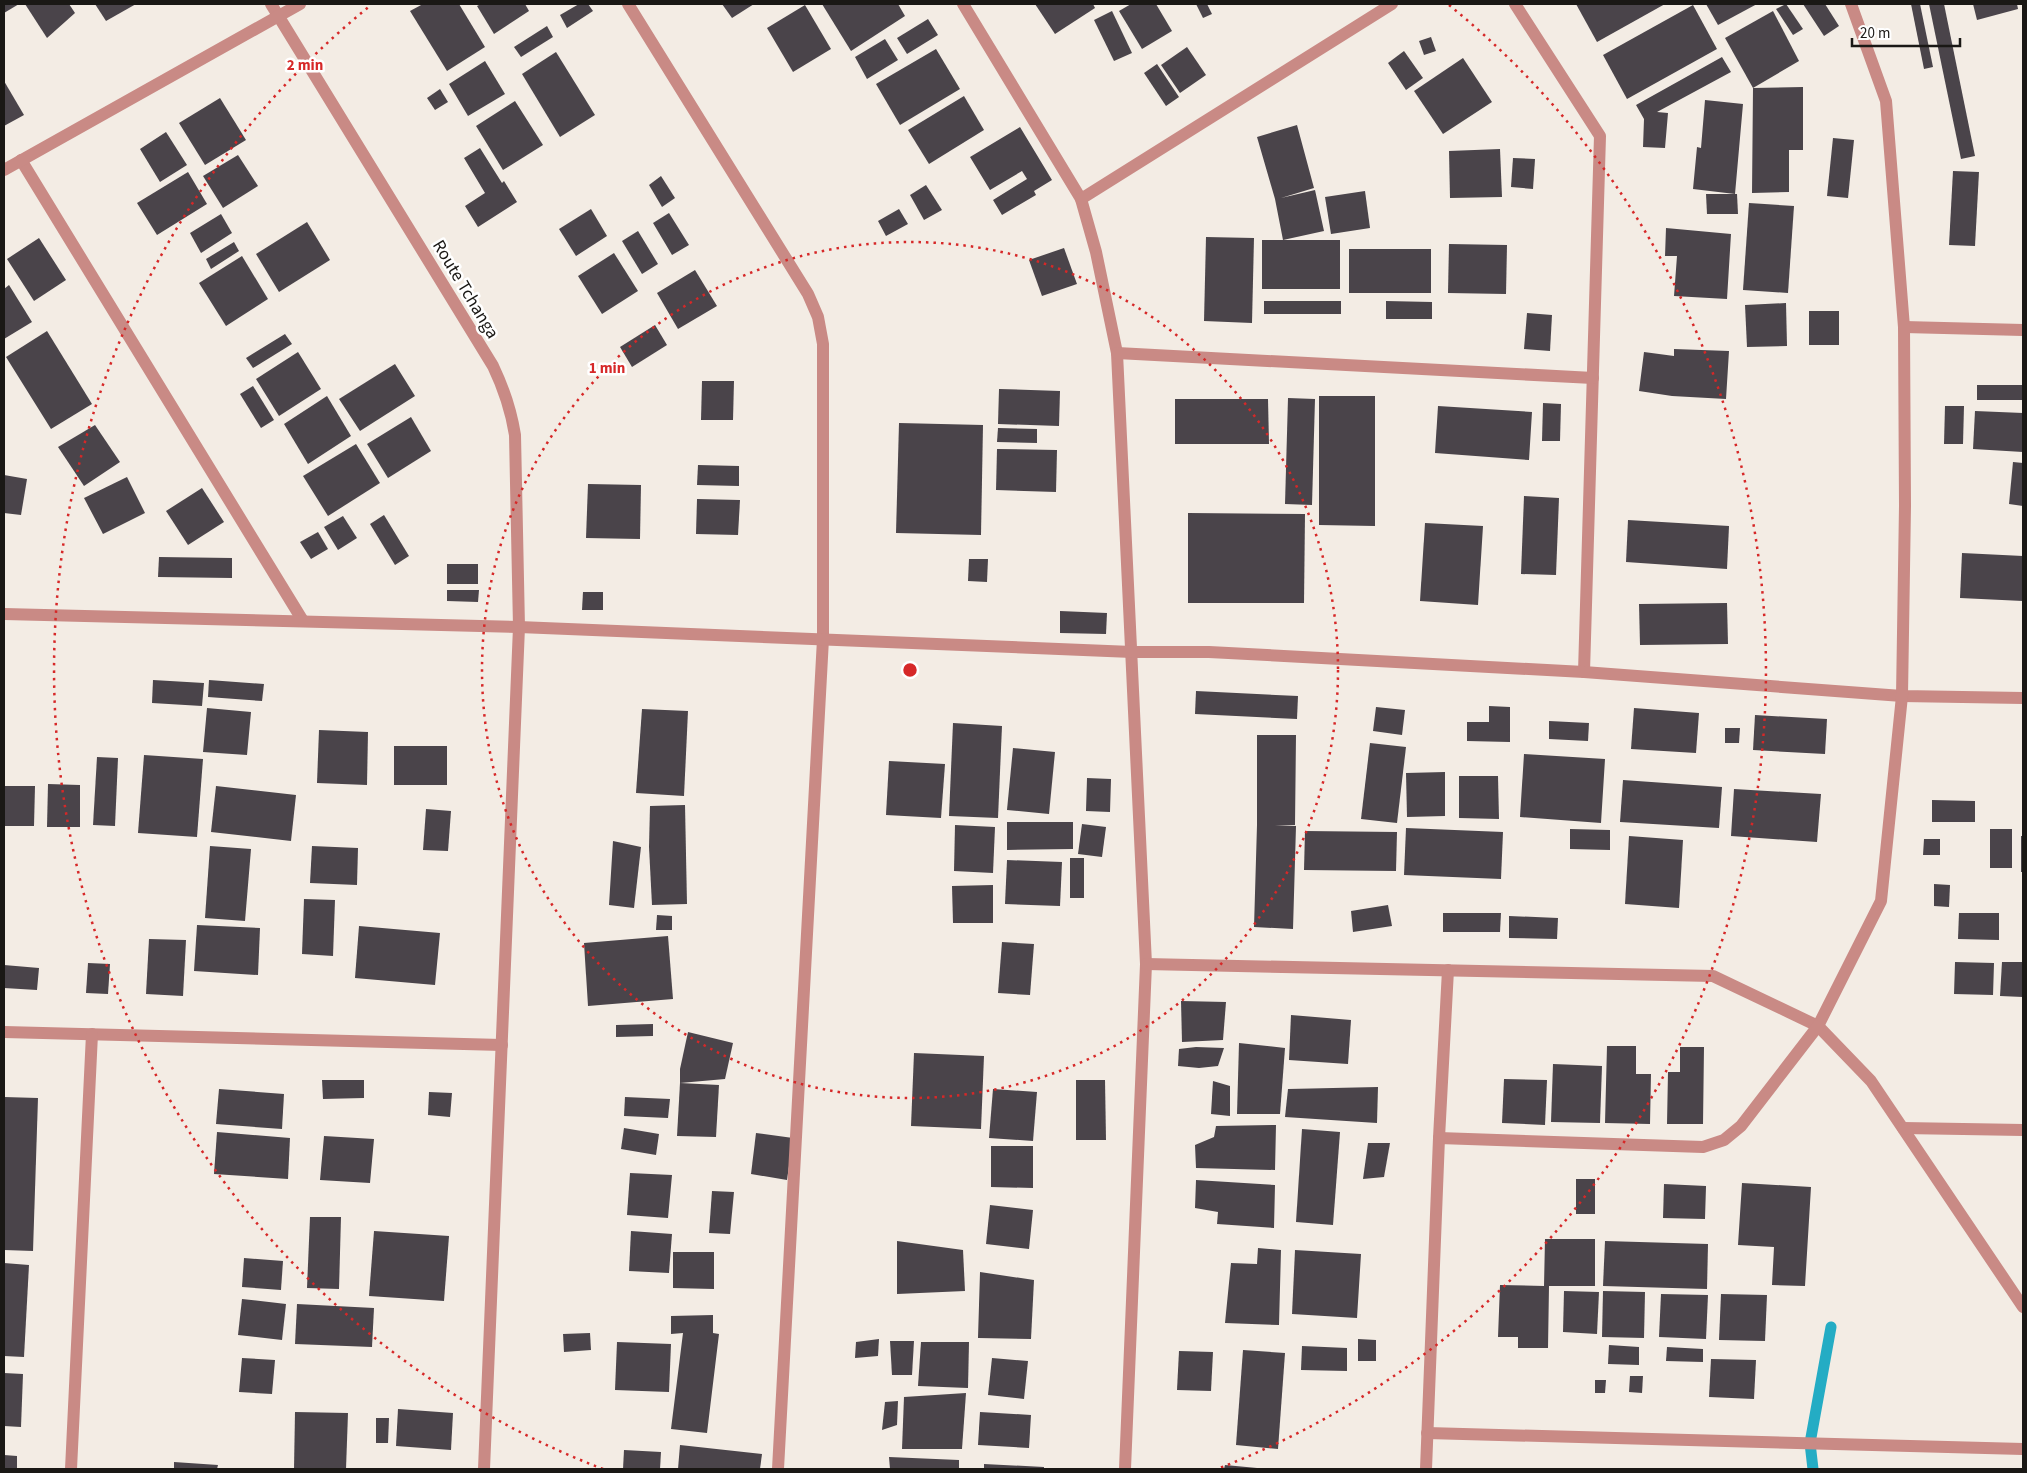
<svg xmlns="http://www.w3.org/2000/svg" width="2027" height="1473" viewBox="0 0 2027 1473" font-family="'Source Sans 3',sans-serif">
	<rect width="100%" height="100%" fill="#f3ece4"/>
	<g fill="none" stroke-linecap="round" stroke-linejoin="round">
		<polyline stroke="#24acc4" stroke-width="11" points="1813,1469 1810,1443 1831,1327"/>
	</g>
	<g fill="#4a444a">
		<polygon points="4,4 19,4 4,13"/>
		<polygon points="25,4 69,4 75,13 47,38"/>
		<polygon points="95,4 136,4 106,21"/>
		<polygon points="423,4 459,4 485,47 447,71 410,11"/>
		<polygon points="481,4 525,4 529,11 494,34 477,6"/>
		<polygon points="579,4 588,4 593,11 567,28 560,15"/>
		<polygon points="722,4 754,4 732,18"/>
		<polygon points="822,4 898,4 905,16 851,51"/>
		<polygon points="1035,4 1093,4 1095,8 1055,34"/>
		<polygon points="1131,4 1156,4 1172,31 1142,49 1119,11"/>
		<polygon points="1196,4 1207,4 1212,14 1203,18"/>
		<polygon points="1576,4 1665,4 1597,42"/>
		<polygon points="1706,4 1757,4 1718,25"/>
		<polygon points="1786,4 1803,29 1793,35 1776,9"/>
		<polygon points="1803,4 1825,4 1839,26 1824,36"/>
		<polygon points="1911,4 1920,4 1933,67 1924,69"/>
		<polygon points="1929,4 1944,4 1975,156 1961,159"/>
		<polygon points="1973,4 2017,4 2018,9 1977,20"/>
		<polygon points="805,5 831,49 793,72 767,28"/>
		<polygon points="1693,5 1717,49 1627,99 1603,55"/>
		<polygon points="1112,11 1132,53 1114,61 1094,20"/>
		<polygon points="1773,11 1799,61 1753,88 1725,38"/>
		<polygon points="928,19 938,35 907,54 897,38"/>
		<polygon points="547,26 553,37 521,57 514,47"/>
		<polygon points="1431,37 1436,51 1424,55 1419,41"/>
		<polygon points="885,39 898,60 867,79 855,57"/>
		<polygon points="1187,47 1206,75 1180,93 1161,65"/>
		<polygon points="936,49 960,89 900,125 876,84"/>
		<polygon points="1404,51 1423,78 1406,90 1388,63"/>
		<polygon points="556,52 595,115 560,137 522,74"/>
		<polygon points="1722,57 1731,72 1657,112 1668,113 1665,148 1643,147 1644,119 1636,105"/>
		<polygon points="1463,58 1492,102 1443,134 1414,91"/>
		<polygon points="485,61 505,94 468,116 449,84"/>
		<polygon points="1157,64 1179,97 1166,106 1144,73"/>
		<polygon points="4,81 24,115 4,126"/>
		<polygon points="1803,87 1803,150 1789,150 1789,192 1752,193 1753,88"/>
		<polygon points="440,89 448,102 435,110 427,98"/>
		<polygon points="964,96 984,130 929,164 908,130"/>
		<polygon points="220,98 246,140 205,165 179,123"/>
		<polygon points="1705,100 1743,104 1735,194 1693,189 1697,147 1701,148"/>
		<polygon points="515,101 543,145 503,170 476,126"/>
		<polygon points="1297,125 1314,188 1281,198 1315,190 1324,231 1283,240 1275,199 1257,137"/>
		<polygon points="1020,127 1052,180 1034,191 1036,195 1002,215 993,200 1027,179 1022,171 990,190 970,157"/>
		<polygon points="166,132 187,165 160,182 140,149"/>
		<polygon points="1833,138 1854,140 1848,198 1827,196"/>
		<polygon points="480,148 502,183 504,181 517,202 478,227 465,206 485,193 464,158"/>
		<polygon points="1500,149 1502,197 1450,198 1449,151"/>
		<polygon points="238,155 258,186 223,208 203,176"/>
		<polygon points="1513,158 1535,159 1533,189 1511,187"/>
		<polygon points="1953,171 1979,172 1975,246 1949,245"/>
		<polygon points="188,172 207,204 157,235 137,203"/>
		<polygon points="661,176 675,198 662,207 649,185"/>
		<polygon points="926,185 942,210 924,220 910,195"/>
		<polygon points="1365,191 1370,228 1331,234 1325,197"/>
		<polygon points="1706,194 1737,194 1738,214 1707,214"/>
		<polygon points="1749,203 1794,206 1788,293 1743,290"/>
		<polygon points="591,209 607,236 576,256 559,229"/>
		<polygon points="899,209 908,224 886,236 878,221"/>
		<polygon points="669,213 689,245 672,255 653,223"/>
		<polygon points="221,214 232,233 201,253 190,233"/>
		<polygon points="307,222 330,260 279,292 256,254"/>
		<polygon points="1666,228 1731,234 1727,299 1674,296 1677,256 1665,256"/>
		<polygon points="638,231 658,264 642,274 622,241"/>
		<polygon points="1206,237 1254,238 1252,323 1204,321"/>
		<polygon points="39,238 66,280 34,301 7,259"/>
		<rect x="1262" y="240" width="78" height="49"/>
		<polygon points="234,242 239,251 211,269 206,259"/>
		<polygon points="1449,244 1507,245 1506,294 1448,293"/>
		<polygon points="1064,248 1077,284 1042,296 1029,260"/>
		<rect x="1349" y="249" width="82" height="44"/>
		<polygon points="614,253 638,291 602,314 578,276"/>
		<polygon points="242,256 268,299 226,326 199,283"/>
		<polygon points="695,270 717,306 678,329 657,293"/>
		<polygon points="9,285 32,322 4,339 4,289"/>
		<rect x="1264" y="301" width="77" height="13"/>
		<polygon points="1386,301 1432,302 1432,319 1386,319"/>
		<polygon points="1786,303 1787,346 1747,347 1745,305"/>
		<rect x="1809" y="311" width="30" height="34"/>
		<polygon points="1527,313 1552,315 1550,351 1524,349"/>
		<polygon points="655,325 667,345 632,367 620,347"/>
		<polygon points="47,331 92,404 51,429 6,357"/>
		<polygon points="285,334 292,344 253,368 246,358"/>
		<polygon points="1674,349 1729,351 1726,399 1672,396 1639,391 1644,352 1674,356"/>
		<polygon points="298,352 321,389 279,416 256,379"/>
		<polygon points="395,364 415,396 360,431 339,399"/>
		<polygon points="702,381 734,381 733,420 701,420"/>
		<rect x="1977" y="385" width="46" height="15"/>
		<polygon points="253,386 274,420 261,428 240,394"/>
		<polygon points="999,389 1060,391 1059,426 998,424"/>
		<polygon points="327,396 351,436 308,464 284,424"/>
		<polygon points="1319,396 1375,396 1375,526 1319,525"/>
		<polygon points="1288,398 1315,399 1312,505 1285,504"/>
		<polygon points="1175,399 1268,399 1269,444 1175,444"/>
		<polygon points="1543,403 1561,404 1560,441 1542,441"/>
		<polygon points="1438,406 1532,412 1529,460 1435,453"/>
		<polygon points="1945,406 1964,406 1963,444 1944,444"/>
		<polygon points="1975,411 2023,413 2023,452 1973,449"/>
		<polygon points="411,417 431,451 388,478 367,444"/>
		<polygon points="899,423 983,425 981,535 896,533"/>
		<polygon points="95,425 120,462 84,486 58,447"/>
		<polygon points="998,428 1037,429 1037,443 997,442"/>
		<polygon points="356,444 380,483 328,516 303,476"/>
		<polygon points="997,449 1057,450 1056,492 996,490"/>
		<polygon points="2013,462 2023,463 2023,506 2009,504"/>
		<polygon points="698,465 739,466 739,486 697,485"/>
		<polygon points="4,475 27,479 21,515 4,513"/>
		<polygon points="127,477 145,513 103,534 84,498"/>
		<polygon points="588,484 641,485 640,539 586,538"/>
		<polygon points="202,488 224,522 188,545 166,511"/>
		<polygon points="1524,496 1559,498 1556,575 1521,574"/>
		<polygon points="697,499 740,500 738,535 696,534"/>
		<polygon points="1188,513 1305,514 1304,603 1188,603"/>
		<polygon points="384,515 409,556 395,565 370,524"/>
		<polygon points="343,516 357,538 338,550 324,527"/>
		<polygon points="1628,520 1729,526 1727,569 1626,562"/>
		<polygon points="1425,523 1483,526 1478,605 1420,601"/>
		<polygon points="318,532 328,549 311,559 300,542"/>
		<polygon points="1962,553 2023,556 2023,601 1960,598"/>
		<polygon points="159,557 232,558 232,578 158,577"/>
		<polygon points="969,559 988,559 987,582 968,581"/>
		<rect x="447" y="564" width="31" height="20"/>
		<polygon points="447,590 479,590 478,602 447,601"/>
		<polygon points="583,592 603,592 603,610 582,610"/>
		<polygon points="1727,603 1728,644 1640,645 1639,604"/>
		<polygon points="1060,611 1107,613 1106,634 1060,633"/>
		<polygon points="153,680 204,683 202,706 152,703"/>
		<polygon points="209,680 264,684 262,701 208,697"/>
		<polygon points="1196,691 1298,696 1297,719 1195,714"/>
		<polygon points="1489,706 1510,707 1510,742 1467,741 1467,722 1489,722"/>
		<polygon points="1376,707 1405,710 1402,735 1373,731"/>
		<polygon points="207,708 251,712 247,755 203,752"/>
		<polygon points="1634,708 1699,713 1696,753 1631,749"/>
		<polygon points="642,709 688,711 684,796 636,793"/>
		<polygon points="1755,715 1827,719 1825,754 1753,750"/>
		<polygon points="1549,721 1589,723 1588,741 1549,739"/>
		<polygon points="953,723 1002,726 998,818 949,816"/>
		<polygon points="1725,728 1740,728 1739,743 1725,743"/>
		<polygon points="319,730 368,732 367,785 317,783"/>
		<polygon points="1257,735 1296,735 1295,825 1275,825 1296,826 1293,929 1254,927 1257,825"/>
		<polygon points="1370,743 1406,747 1397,823 1361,819"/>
		<rect x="394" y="746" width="53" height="39"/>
		<polygon points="1013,748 1055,752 1049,814 1007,810"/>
		<polygon points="1524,754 1605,759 1601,823 1520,817"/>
		<polygon points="144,755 203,759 197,837 138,833"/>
		<polygon points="97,757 118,758 115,826 93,825"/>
		<polygon points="889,761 945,764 941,818 886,815"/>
		<polygon points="1445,772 1445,816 1407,817 1406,773"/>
		<polygon points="1459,776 1498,776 1499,819 1459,818"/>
		<polygon points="1087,778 1111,779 1110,812 1086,811"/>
		<polygon points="1623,780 1722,787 1719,828 1620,822"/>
		<polygon points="48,784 80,785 80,827 47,827"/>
		<polygon points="4,786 35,786 34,826 4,826"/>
		<polygon points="216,786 296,795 291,841 211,832"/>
		<polygon points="1734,789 1821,794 1817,842 1731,836"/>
		<polygon points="1932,800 1975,801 1975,822 1932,822"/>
		<polygon points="685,805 687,904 652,905 649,847 650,806"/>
		<polygon points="426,809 451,811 448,851 423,850"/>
		<polygon points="1007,822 1073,822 1073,849 1007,850"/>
		<polygon points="1082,824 1106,827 1102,857 1078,854"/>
		<polygon points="955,825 995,827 993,873 954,871"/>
		<polygon points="1406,828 1503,832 1501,879 1404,875"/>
		<polygon points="1570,829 1610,830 1610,850 1570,849"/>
		<rect x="1990" y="829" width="22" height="39"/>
		<polygon points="1305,831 1397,832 1396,871 1304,870"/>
		<polygon points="1629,836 1683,840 1679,908 1625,904"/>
		<rect x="2021" y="836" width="2" height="36"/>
		<polygon points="1924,839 1940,839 1940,855 1923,855"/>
		<polygon points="613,841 641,847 634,908 609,905"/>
		<polygon points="210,846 251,849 245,921 205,918"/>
		<polygon points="312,846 358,848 357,885 310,883"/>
		<rect x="1070" y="858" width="14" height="40"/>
		<polygon points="1007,860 1062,862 1060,906 1005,904"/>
		<polygon points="1934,884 1950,885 1949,907 1934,906"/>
		<polygon points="993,885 993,923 953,923 952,886"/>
		<polygon points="304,899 335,900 333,956 302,954"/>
		<polygon points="1388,905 1392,926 1353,932 1351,911"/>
		<polygon points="1443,913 1501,913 1500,932 1443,932"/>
		<polygon points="1959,913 1999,913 1999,940 1958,939"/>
		<polygon points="657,915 672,916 672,930 656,930"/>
		<polygon points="1509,916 1558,918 1557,939 1509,938"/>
		<polygon points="197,925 260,928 258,975 194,971"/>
		<polygon points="359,926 440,933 435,985 355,978"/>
		<polygon points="668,936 673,999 588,1006 584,943"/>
		<polygon points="149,939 186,940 183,996 146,994"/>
		<polygon points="1002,942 1034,944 1030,995 998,993"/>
		<polygon points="1955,962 1994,963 1993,995 1954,994"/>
		<polygon points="2002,962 2023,962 2023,997 2000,996"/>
		<polygon points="88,963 110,964 108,994 86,993"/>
		<polygon points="4,965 39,968 37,990 4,988"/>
		<polygon points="1181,1001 1226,1002 1223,1040 1182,1042"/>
		<polygon points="1291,1015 1351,1020 1348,1064 1289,1060"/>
		<polygon points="653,1024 653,1036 616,1037 616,1025"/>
		<polygon points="688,1032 733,1043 725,1079 680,1083 680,1069"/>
		<polygon points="1239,1043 1285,1048 1280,1114 1237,1114"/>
		<polygon points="1607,1046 1636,1046 1636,1074 1651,1074 1650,1124 1605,1123"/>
		<polygon points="1196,1047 1224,1048 1218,1066 1199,1068 1178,1066 1179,1049"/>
		<polygon points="1680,1047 1704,1047 1703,1124 1667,1124 1668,1072 1680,1072"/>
		<polygon points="914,1053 984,1056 981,1129 911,1126"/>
		<polygon points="1553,1064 1602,1066 1600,1123 1551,1122"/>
		<polygon points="1504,1079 1547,1080 1545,1125 1502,1123"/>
		<polygon points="322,1080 364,1080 364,1098 323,1099"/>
		<polygon points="1076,1080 1105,1080 1106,1140 1076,1140"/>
		<polygon points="1213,1081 1230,1086 1230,1116 1211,1114"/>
		<polygon points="680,1083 719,1085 716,1137 677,1136"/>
		<polygon points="1378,1087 1377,1123 1285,1117 1288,1089"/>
		<polygon points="219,1089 284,1094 282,1129 216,1124"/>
		<polygon points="993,1089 1037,1092 1033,1141 989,1138"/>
		<polygon points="429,1092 452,1093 450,1117 428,1115"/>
		<polygon points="4,1097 38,1098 33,1251 4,1250"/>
		<polygon points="625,1097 670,1099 668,1118 624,1116"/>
		<polygon points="1276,1125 1275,1170 1196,1168 1195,1145 1214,1137 1216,1126"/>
		<polygon points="624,1128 659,1134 656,1155 621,1149"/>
		<polygon points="1302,1129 1340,1132 1333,1225 1296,1222"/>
		<polygon points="217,1132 290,1138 288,1179 214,1174"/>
		<polygon points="756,1133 793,1138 787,1180 751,1174"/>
		<polygon points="324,1136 374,1139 370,1183 320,1180"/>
		<polygon points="1368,1143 1390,1143 1384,1177 1363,1179"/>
		<polygon points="991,1146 1033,1146 1033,1188 991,1187"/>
		<polygon points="630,1173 672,1175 668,1218 627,1215"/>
		<rect x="1576" y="1179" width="19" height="35"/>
		<polygon points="1196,1180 1275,1185 1274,1228 1217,1224 1218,1212 1195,1208"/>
		<polygon points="1742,1183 1811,1187 1805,1286 1772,1285 1774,1247 1738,1245"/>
		<polygon points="1664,1184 1706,1186 1705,1219 1663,1218"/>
		<polygon points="712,1191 734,1192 730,1234 709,1233"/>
		<polygon points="990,1205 1033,1210 1029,1249 986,1244"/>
		<polygon points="310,1217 341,1217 339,1289 307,1288"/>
		<polygon points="374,1231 449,1236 444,1301 369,1296"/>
		<polygon points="631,1231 672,1234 669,1273 629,1271"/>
		<polygon points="1545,1239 1595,1239 1595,1286 1549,1286 1548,1348 1518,1348 1518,1337 1498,1337 1500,1285 1544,1286"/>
		<polygon points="897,1241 963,1250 965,1291 897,1294"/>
		<polygon points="1605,1241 1708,1244 1707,1289 1603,1286"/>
		<polygon points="1258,1248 1281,1250 1279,1325 1225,1323 1231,1263 1257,1264"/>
		<polygon points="1295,1250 1361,1254 1357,1318 1292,1314"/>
		<polygon points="673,1252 714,1252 714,1289 673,1288"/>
		<polygon points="244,1258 283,1261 281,1290 242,1287"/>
		<polygon points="4,1263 29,1265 24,1357 4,1356"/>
		<polygon points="980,1272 1034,1280 1031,1339 978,1338"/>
		<polygon points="1564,1291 1599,1292 1597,1334 1563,1332"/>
		<polygon points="1603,1291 1645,1292 1644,1338 1602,1337"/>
		<polygon points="1661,1294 1708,1295 1706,1339 1659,1337"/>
		<polygon points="1721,1294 1767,1295 1765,1341 1719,1340"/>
		<polygon points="242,1299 286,1304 282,1340 238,1335"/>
		<polygon points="297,1304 374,1308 372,1347 295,1344"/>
		<polygon points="713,1315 713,1333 719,1334 707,1433 671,1429 683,1333 671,1334 671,1316"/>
		<polygon points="590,1333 591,1350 564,1352 563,1334"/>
		<polygon points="879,1339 878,1356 855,1358 856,1342"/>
		<polygon points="1358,1339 1376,1340 1376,1361 1358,1361"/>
		<polygon points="890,1341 914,1341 912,1375 892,1375"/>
		<polygon points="617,1342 671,1344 669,1392 615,1390"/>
		<polygon points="921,1342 969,1342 968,1388 918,1386"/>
		<polygon points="1609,1345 1639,1347 1639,1365 1608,1364"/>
		<polygon points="1302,1346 1347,1348 1347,1371 1301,1370"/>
		<polygon points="1667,1347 1703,1349 1703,1362 1666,1361"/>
		<polygon points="1243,1350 1285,1353 1278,1449 1236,1445"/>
		<polygon points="1179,1351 1213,1352 1211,1391 1177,1390"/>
		<polygon points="242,1358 275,1360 272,1394 239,1392"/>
		<polygon points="992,1358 1028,1361 1024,1399 988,1395"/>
		<polygon points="1711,1359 1756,1360 1754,1399 1709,1397"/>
		<polygon points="4,1373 23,1374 21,1427 4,1426"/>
		<polygon points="1630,1376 1643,1376 1642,1393 1629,1392"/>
		<polygon points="1595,1380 1606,1380 1605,1393 1595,1393"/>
		<polygon points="966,1393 962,1449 902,1449 904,1397"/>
		<polygon points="898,1401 897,1425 882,1430 885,1402"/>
		<polygon points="398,1409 453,1413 451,1450 396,1446"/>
		<polygon points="295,1412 348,1413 346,1469 294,1469"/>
		<polygon points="980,1412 1031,1415 1029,1448 978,1445"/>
		<polygon points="376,1418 389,1418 388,1443 376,1443"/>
		<polygon points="680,1445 762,1454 760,1469 678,1469"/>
		<polygon points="624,1450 661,1452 660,1469 623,1469"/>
		<polygon points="4,1455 17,1456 17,1469 4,1469"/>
		<polygon points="889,1457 959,1460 959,1469 890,1469"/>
		<polygon points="174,1462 218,1465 217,1469 174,1469"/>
		<polygon points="984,1464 1044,1467 1044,1469 984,1469"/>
		<polygon points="1225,1465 1257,1468 1256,1469 1224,1469"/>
	</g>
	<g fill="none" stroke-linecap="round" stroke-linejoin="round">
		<g stroke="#c98a85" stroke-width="12">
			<path d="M271,4L493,366C504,389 511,410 515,435L519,627L484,1469"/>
			<polyline points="628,4 808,294 818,317 823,344 823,639 778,1469"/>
			<polyline points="963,4 1081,199 1096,252 1117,353 1146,964 1125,1469"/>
			<polyline points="1515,4 1600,136 1584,672"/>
			<polyline points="21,160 303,621"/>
			<polyline points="4,170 300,4"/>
			<polyline points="1081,199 1392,4"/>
			<polyline points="1904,327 2023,330"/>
			<polyline points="1117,353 1593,378"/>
			<polyline points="4,614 519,627 1132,652 1209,652 1584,672 1902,696 2023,698"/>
			<polyline points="1146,964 1713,976 1818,1026 1871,1081 2023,1307"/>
			<polyline points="4,1032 502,1045"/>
			<polyline points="1903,1128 2023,1130"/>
			<polyline points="1439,1138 1703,1147 1724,1140 1741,1126 1818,1026 1881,901 1902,696 1905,506 1904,327 1886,101 1851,4"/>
			<polyline points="1427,1433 2023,1449"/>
			<polyline points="71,1469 92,1034"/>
			<polyline points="1426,1469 1439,1138 1448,970"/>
		</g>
	</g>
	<g fill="none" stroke="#d62828" stroke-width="2.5" stroke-dasharray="2.5 5">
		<circle cx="910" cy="670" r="428"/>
		<path d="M603 1469A856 856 0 0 1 371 5M1449 5A856 856 0 0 1 1217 1469"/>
	</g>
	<g text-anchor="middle" stroke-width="5" stroke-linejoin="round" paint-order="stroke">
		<g font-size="18" fill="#1a1815" stroke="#fff">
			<text transform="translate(466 289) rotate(59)" y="6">Route Tchanga</text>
		</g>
	</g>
	<circle cx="910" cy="670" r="8" fill="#d62828" stroke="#fff" stroke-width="2.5"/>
	<g font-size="15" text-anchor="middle" font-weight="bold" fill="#d62828" stroke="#fff" stroke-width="5" stroke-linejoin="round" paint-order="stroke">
		<text x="305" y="70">2 min</text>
		<text x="607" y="373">1 min</text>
	</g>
	<rect width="2027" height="1473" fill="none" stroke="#1a1815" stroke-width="10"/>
	<path d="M1852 38v8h108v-8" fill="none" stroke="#1a1815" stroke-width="2.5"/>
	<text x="1860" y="38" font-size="15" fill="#1a1815" stroke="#ffffff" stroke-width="4" paint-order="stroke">20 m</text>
</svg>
